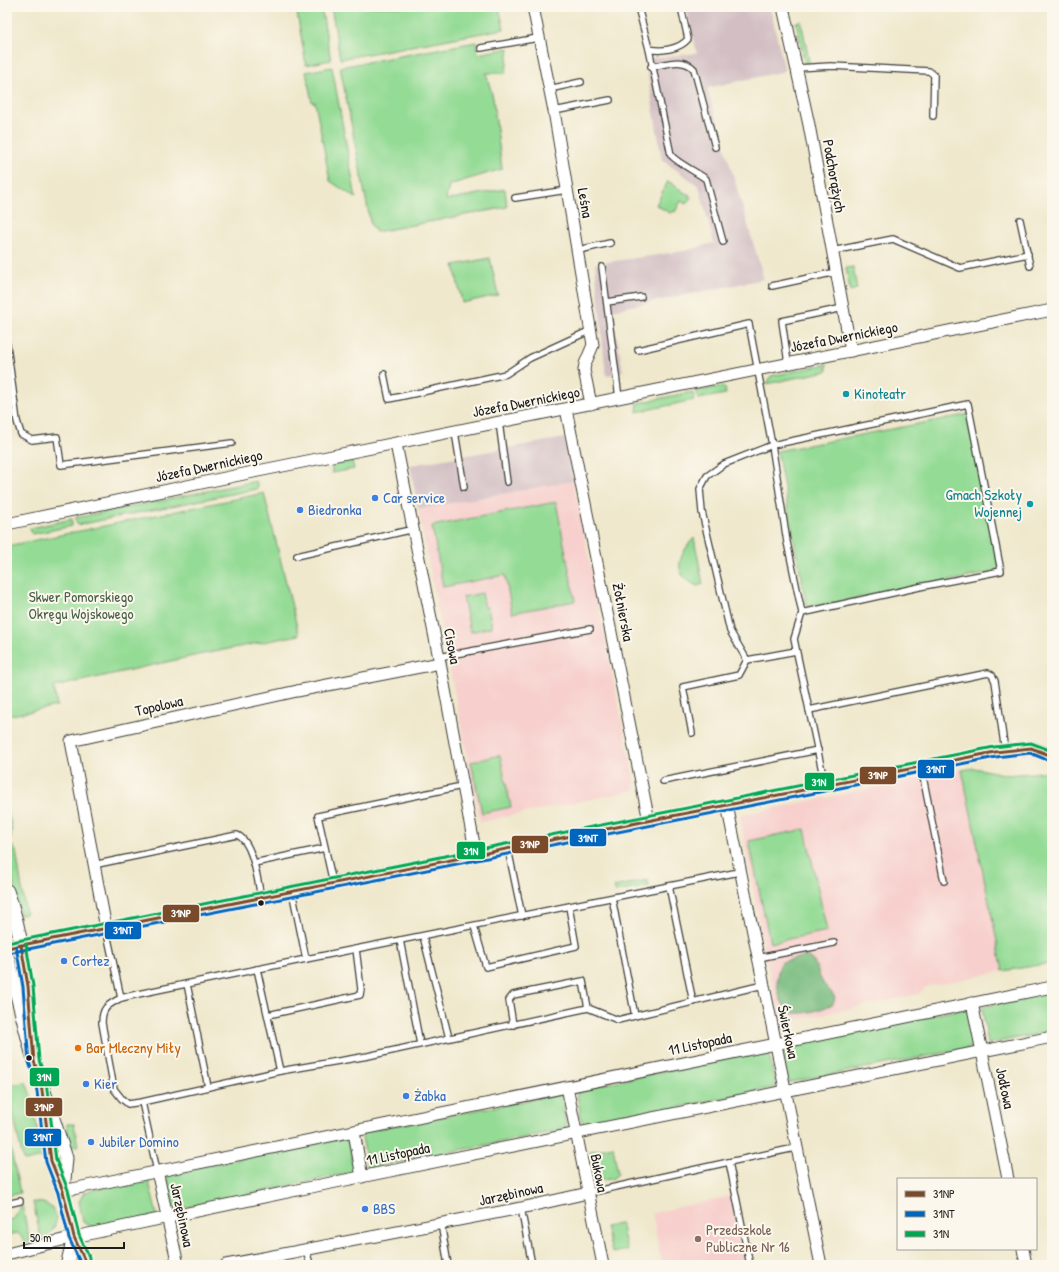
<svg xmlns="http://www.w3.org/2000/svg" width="1059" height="1272" viewBox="0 0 1059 1272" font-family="'Patrick Hand',sans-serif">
	<rect width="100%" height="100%" fill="#fbf7ec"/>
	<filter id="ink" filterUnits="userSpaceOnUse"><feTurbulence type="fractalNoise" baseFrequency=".025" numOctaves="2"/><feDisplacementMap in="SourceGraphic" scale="8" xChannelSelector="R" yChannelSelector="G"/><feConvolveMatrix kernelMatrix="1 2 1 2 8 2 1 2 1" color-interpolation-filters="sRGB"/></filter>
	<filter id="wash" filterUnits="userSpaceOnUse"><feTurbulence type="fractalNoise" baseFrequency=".012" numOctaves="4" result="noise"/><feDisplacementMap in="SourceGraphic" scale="16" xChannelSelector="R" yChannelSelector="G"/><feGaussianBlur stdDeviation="0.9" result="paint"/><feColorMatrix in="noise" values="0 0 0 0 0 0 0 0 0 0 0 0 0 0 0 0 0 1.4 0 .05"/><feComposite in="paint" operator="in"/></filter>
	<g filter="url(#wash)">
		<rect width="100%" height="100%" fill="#efe8cc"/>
		<g fill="#f7d0cd">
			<polygon points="573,481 636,790 480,822 418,509"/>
			<polygon points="962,770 1003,971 925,987 920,994 782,1023 765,956 740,815"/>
			<polygon points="731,1196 744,1265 662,1265 652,1213"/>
		</g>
		<g fill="#d2bec3">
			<polygon points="686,7 770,7 785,71 707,88 764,279 612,310 623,371 606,376 595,264 684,251 714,243 699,186 662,160 645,59 697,53"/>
			<polygon points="565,438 573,481 418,509 410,465"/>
		</g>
		<g fill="#94db95" stroke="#587c58">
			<polygon points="296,7 321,7 331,60 306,65"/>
			<polygon points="331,7 499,7 504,29 340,59"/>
			<polygon points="801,21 810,65 805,65 796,22"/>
			<polygon points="476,42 478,54 509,48 506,73 486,73 493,98 502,169 449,185 446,200 505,189 507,207 376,232 371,225 340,67"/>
			<polygon points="332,67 356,198 330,181 315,102 312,102 306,72"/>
			<polygon points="668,181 691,197 686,204 681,201 675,212 673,211 670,213 656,205"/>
			<polygon points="490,258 498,295 462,303 454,265"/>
			<polygon points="853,267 857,289 850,291 846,268"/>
			<polygon points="827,364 827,371 767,384 771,376"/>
			<polygon points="723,386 725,388 726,394 698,399 697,391"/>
			<polygon points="691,392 693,393 694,400 637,412 638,403"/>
			<polygon points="970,414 1000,571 807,608 777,451"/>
			<polygon points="352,461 354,469 332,473 332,465"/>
			<polygon points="256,481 258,487 256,489 78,525 75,518"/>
			<polygon points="264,493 299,635 198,655 54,687 57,706 7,716 7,546"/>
			<polygon points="556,502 575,601 512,613 505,575 443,587 432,526"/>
			<polygon points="72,519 72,526 32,534 30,528"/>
			<path d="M694,538L703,584L697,586C692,583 685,579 682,574C675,563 686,546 694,538Z"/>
			<polygon points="482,593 485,608 488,607 492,627 470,632 463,597"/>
			<polygon points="500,755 511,807 482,813 471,762"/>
			<polygon points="974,768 1009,775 1052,771 1052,963 1003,971 962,770"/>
			<path d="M7,809C9,817 16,835 8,841V845L13,847L16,851L26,914L20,915L7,852Z"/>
			<polygon points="805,829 827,931 770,943 749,841"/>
			<polygon points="648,880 649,886 616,892 614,887"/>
			<polygon points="1052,992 1052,1031 988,1044 982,1007"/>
			<polygon points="967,1008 975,1047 786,1083 782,1046"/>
			<polygon points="768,1049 776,1087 583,1127 576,1090"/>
			<polygon points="26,1082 31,1096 43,1157 25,1161 23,1160 8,1091 12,1085"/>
			<polygon points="561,1094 567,1129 368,1168 361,1132"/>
			<polygon points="67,1124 74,1124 78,1146 68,1147"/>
			<polygon points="7,1131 20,1193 7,1196"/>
			<polygon points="347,1136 355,1172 174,1210 166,1174"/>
			<polygon points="613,1146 618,1174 612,1179 601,1180 595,1173 590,1151"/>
			<polygon points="148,1178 157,1215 95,1229 83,1222 79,1202 84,1192"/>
			<path d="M33,1202C38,1203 42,1202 46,1204C64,1213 56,1233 41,1239Z"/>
			<polygon points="22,1205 30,1242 27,1243 18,1233 7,1235 7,1220 14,1219 20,1206"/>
			<polygon points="621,1223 627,1250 612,1253 606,1227"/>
		</g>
		<path fill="#77bb7e" stroke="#4a6c4d" d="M806,956C819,962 816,972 823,983C827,989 832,991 835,998L833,1004C818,1011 806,1014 790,1013C777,1001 773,976 782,962Z"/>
	</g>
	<g filter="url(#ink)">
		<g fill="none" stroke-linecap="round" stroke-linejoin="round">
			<g stroke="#3c3b36" stroke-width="8">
				<g id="service">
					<path d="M638,7L649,49C661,52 680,49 688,39L681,7"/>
					<polyline points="481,48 538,38"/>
					<path d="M649,49L671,155C676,162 698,173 706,179L723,242"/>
					<path d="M651,67C666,64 683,57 694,69L715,147"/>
					<polyline points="797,68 831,66 929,71 934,75 933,116"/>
					<polyline points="549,89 581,82"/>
					<polyline points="554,111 610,100"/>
					<polyline points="515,198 567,190"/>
					<polyline points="1020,220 1030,266"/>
					<polyline points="579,250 610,243"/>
					<polyline points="832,251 893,239 960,268 1028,254"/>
					<polyline points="602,267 619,398"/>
					<polyline points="772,286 836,272"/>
					<polyline points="607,302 641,297"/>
					<polyline points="7,345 17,421 21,434 32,440 57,437 61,465 232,443"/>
					<polyline points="638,350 749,324 772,445 724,464 707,476 700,489 702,512 730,631 747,660 796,651"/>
					<polyline points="788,363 782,321 843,308"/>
					<polyline points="384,374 389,399 506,374 530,358 591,330"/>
					<polyline points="499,422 507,482"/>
					<polyline points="455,432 464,487"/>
					<polyline points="297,556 414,529"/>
					<polyline points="802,613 787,542 772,445 968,404 1001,571 924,586 802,613 794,639 825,785"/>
					<polyline points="439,657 590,629"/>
					<polyline points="809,710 988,673 992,675 995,681 1005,751"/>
					<polyline points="692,733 683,687 739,675 747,660"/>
					<polyline points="921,767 944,881"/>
					<polyline points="663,781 818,750"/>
					<polyline points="508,849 522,916"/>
					<polyline points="254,863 325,848"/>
					<path d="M93,865L237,835C253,841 258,882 261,898"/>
					<polyline points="333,883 318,816 462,786"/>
					<polyline points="669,886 693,1002"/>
					<polyline points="612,898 635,1016"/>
					<polyline points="474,926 486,967 576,946 569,907"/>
					<polyline points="106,929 121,998 138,994 306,959 292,891"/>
					<polyline points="423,936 449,1038"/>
					<polyline points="400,940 420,1044"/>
					<polyline points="758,958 834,943"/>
					<polyline points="306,959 739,872"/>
					<polyline points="257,969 280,1071"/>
					<polyline points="187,984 208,1087"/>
					<path d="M121,998C108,1005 102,1007 102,1023L114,1089L122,1099L128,1104L142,1102L280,1071L368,1056L588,1008L618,1020L763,985"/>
					<polyline points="268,1015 360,995 361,989 356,949"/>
					<polyline points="513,1025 509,1000 513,995 583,981 588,1008"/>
					<polyline points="142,1102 157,1171"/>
					<polyline points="729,1162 795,1148"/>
					<polyline points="588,1193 729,1162 750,1265"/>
					<polyline points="7,1204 20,1201"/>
					<polyline points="521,1208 532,1265"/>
					<polyline points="441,1223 448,1265"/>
					<polyline points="306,1249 310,1265"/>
				</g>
			</g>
			<g stroke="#3c3b36" stroke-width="13">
				<g id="minor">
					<polyline points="533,7 554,111 593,345 585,364 584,370 591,404"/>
					<polyline points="783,7 809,125 851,351"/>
					<polyline points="566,409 649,821"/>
					<polyline points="396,444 440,663 476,855"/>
					<polyline points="7,524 258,471 1052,310"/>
					<polyline points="727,805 821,1265"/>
					<polyline points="106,928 71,741 297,691 440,663"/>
					<polyline points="972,1003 1008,1179"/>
					<polyline points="567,1087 603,1265"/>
					<polyline points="354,1132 362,1177"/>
					<polyline points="157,1171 178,1265"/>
					<polyline points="63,1191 1052,987"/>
					<polyline points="1023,1249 1026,1265"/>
					<polyline points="7,1254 74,1237 316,1186 1052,1037"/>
					<polyline points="226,1265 521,1208 588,1193"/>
				</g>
			</g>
			<g stroke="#3c3b36" stroke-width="15">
				<g id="tertiary">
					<path d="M7,891C23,935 27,981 31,1027"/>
					<polyline points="7,948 995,752 1031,748 1052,756"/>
					<polyline points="7,956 34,1061 66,1158 63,1191"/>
					<polyline points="45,1113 51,1161 63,1191 74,1237 84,1259 84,1265"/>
					<polyline points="70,1265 68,1262 74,1237"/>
				</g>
			</g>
			<use href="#service" stroke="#fff" stroke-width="5.5"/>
			<use href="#minor" stroke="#fff" stroke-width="11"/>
			<use href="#tertiary" stroke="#fff" stroke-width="13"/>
			<g stroke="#fbf7ec" stroke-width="6">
				<g id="bus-1">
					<polyline points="21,945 28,986 34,1061 41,1083 51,1161 63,1191 74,1237 84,1259 84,1265"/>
					<polyline points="7,948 995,752 1031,748 1052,756"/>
				</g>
			</g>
			<g stroke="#fbf7ec" stroke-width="6">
				<g id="bus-2">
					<polyline points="16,946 23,987 29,1062 36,1084 46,1162 58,1193 69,1238 79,1260 79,1265"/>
					<polyline points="8,953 996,757 1030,753 1050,761"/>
				</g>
			</g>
			<g stroke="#fbf7ec" stroke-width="6">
				<g id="bus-3">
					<polyline points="7,943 994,747 1031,743 1052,751"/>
					<polyline points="26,944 33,986 39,1060 46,1082 56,1160 68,1190 79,1235 89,1257 89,1265"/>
				</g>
			</g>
			<use href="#bus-1" stroke="#7a4b2a" stroke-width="3"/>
			<use href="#bus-2" stroke="#0065bd" stroke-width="3"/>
			<use href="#bus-3" stroke="#00a651" stroke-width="3"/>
		</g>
	</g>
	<g fill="#0f9aa8" stroke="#fbf7ec" stroke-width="1.5">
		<circle cx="846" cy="394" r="4"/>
		<circle cx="1030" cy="504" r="4"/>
	</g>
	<g fill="#3f7fe0" stroke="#fbf7ec" stroke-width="1.5">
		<circle cx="375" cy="498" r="4"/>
		<circle cx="300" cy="510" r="4"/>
		<circle cx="64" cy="961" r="4"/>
		<circle cx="86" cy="1084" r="4"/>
		<circle cx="406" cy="1096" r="4"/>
		<circle cx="91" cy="1142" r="4"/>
		<circle cx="365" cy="1209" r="4"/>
	</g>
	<g fill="#1c1c1c" stroke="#fbf7ec" stroke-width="1.5">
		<circle cx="261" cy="903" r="3.5"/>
		<circle cx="29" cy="1058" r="3.5"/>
	</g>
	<circle fill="#e8710a" stroke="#fbf7ec" stroke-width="1.5" cx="78" cy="1048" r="4"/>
	<circle fill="#8d6e63" stroke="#fbf7ec" stroke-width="1.5" cx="698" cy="1239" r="4"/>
	<g text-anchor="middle" stroke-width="4" stroke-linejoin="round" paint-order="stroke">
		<g font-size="15" fill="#1c1c1c" stroke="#fbf7ec">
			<text transform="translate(834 176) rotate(80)" y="5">Podchorążych</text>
			<text transform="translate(585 203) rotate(80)" y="5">Leśna</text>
			<text transform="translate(844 337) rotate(-11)" y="5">Józefa Dwernickiego</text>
			<text transform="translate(526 402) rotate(-11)" y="5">Józefa Dwernickiego</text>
			<text transform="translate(209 466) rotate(-12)" y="5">Józefa Dwernickiego</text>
			<text transform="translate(623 612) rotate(79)" y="5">Żołnierska</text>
			<text transform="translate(452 646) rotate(79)" y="5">Cisowa</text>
			<text transform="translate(159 706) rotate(-13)" y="5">Topolowa</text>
			<text transform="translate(788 1032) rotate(78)" y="5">Świerkowa</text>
			<text transform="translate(700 1044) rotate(-12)" y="5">11 Listopada</text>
			<text transform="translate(1005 1088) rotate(78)" y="5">Jodłowa</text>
			<text transform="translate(398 1154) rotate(-12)" y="5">11 Listopada</text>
			<text transform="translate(599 1173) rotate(79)" y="5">Bukowa</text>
			<text transform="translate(511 1194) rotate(-12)" y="5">Jarzębinowa</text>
			<text transform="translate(182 1215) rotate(78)" y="5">Jarzębinowa</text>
		</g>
		<g font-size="15" fill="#0d838f" stroke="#fbf7ec" text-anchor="start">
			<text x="854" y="399">Kinoteatr</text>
			<text x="1022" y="500" text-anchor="end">Gmach Szkoły<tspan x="1022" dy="17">Wojennej</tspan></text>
		</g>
		<g font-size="15" fill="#366cbe" stroke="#fbf7ec" text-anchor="start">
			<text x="383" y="503">Car service</text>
			<text x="308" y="515">Biedronka</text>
			<text x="72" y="966">Cortez</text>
			<text x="94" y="1089">Kier</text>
			<text x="414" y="1101">Żabka</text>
			<text x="99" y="1147">Jubiler Domino</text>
			<text x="373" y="1214">BBS</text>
		</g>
		<g font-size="15" fill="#465f46" stroke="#fbf7ec">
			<text x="81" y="602">Skwer Pomorskiego<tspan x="81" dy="17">Okręgu Wojskowego</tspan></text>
		</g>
		<g font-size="15" fill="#c56008" stroke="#fbf7ec" text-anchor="start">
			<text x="86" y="1053">Bar Mleczny Miły</text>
		</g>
		<g font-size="15" fill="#785e54" stroke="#fbf7ec" text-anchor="start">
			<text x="706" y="1235">Przedszkole<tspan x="706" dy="17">Publiczne Nr 16</tspan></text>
		</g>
	</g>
	<g stroke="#fbf7ec" stroke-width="1.5">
		<rect x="917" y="759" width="38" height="20" rx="4" fill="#0065bd"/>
		<rect x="859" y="766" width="38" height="19" rx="4" fill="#7a4b2a"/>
		<rect x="804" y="772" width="31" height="19" rx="4" fill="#00a651"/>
		<rect x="569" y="828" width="38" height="19" rx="4" fill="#0065bd"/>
		<rect x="511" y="835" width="38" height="19" rx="4" fill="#7a4b2a"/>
		<rect x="456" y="841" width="30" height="19" rx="4" fill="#00a651"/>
		<rect x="162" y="904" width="38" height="19" rx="4" fill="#7a4b2a"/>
		<rect x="104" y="921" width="38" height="19" rx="4" fill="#0065bd"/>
		<rect x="29" y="1067" width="31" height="20" rx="4" fill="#00a651"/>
		<rect x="25" y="1097" width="38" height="20" rx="4" fill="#7a4b2a"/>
		<rect x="24" y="1128" width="38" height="19" rx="4" fill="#0065bd"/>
	</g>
	<g font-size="11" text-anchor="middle" font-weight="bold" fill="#fff">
		<text x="936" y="773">31NT</text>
		<text x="878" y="779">31NP</text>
		<text x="819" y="786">31N</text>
		<text x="588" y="842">31NT</text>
		<text x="530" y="848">31NP</text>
		<text x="471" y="855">31N</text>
		<text x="181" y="917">31NP</text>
		<text x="123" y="934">31NT</text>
		<text x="44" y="1081">31N</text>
		<text x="44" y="1111">31NP</text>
		<text x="43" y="1141">31NT</text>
	</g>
	<rect width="1059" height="1272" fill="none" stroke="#fbf7ec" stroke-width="24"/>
	<rect x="897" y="1178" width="140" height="72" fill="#fbf7ec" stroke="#a29f99"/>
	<rect x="905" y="1191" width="20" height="6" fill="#7a4b2a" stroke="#a29f99"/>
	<text x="933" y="1198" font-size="12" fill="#1c1c1c">31NP</text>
	<rect x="905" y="1211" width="20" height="6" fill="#0065bd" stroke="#a29f99"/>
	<text x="933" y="1218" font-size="12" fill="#1c1c1c">31NT</text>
	<rect x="905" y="1231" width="20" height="6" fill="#00a651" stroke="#a29f99"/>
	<text x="933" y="1238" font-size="12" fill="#1c1c1c">31N</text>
	<path d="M24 1242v6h100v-6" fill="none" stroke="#1c1c1c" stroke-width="2"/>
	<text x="30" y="1242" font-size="12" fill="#1c1c1c" stroke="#fbf7ec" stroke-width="3" paint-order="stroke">50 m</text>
</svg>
